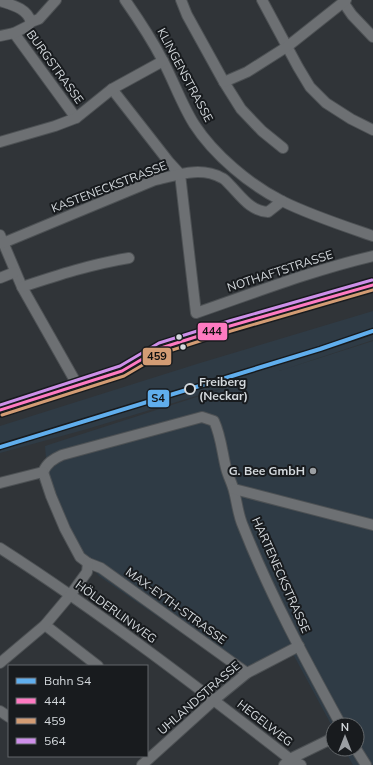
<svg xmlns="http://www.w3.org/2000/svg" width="373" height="765" viewBox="0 0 373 765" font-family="Mulish,sans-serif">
	<rect width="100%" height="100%" fill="#303438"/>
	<polygon fill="#2f3b45" points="373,311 373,340 279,371 373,341 373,765 353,765 344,749 357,749 357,725 333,725 333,728 293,654 243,673 190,639 99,576 75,548 48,484 45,446 246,381 87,429 0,453 0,426 200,363"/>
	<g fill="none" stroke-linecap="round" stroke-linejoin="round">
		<g stroke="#4d5154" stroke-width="12">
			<g id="minor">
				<path d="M125,0C139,20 152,40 163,61C174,82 182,105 194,124C214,155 250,185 282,201C310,215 344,226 373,236"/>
				<polyline points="181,0 187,15 224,82 241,109 262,131 283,148"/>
				<polyline points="262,0 298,67 310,87 326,103 351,119 373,130"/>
				<path d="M0,1C12,5 27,8 31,22"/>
				<polyline points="343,2 352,15 373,37"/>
				<polyline points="14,33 76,118"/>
				<polyline points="0,36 14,33 28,26 31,22 39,19 56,0"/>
				<polyline points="224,82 247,72 288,46 346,0"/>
				<path d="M112,89L169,162L180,174L196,313C254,293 313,270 373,256"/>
				<polyline points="0,142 55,126 76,118 112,89 163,61"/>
				<polyline points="0,235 22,287 78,386"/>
				<path d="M3,243L155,180C177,175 201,166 222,178C225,179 227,182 229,184C241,196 250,211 268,212L282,201"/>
				<polyline points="0,278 15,272"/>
				<path d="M22,287C58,275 92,264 129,258"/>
				<polyline points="0,410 122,371 161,348 230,326 373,285"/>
				<path d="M43,472C47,463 53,459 62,455L202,417L214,421C221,436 222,452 226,468C228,476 232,483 234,491C237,502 238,515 243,526C270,595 306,661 341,725"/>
				<polyline points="43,472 51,496 65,529 80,557 88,563 101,568 247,673"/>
				<polyline points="0,483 43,472"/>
				<polyline points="234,489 373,525"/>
				<path d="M0,548C101,613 196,686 290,759L301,765"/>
				<polyline points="45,625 98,666"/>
				<polyline points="0,663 45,625 71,594 87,572 88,563"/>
				<polyline points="0,711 9,717"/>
				<polyline points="356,749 366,765"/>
				<polyline points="142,765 214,700 247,673 299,646"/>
				<polyline points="284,765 290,759 333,738"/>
			</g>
		</g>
		<use href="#minor" stroke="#6d7073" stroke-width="10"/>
		<g stroke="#181b1e" stroke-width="6">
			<polyline id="bus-1" points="0,410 122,371 161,348 230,326 373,285"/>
		</g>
		<g stroke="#181b1e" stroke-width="6">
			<polyline id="bus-2" points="2,415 124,376 163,353 231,331 373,290"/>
		</g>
		<g stroke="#181b1e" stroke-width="6">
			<polyline id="bus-3" points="0,405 120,366 159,343 229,321 372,280"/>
		</g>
		<use href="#bus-1" stroke="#fe7ac1" stroke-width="3"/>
		<use href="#bus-2" stroke="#d39c74" stroke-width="3"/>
		<use href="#bus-3" stroke="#ce8fe9" stroke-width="3"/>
		<g stroke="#181b1e" stroke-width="7">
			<polyline id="rail-1" points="0,447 320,349 373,331"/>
		</g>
		<use href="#rail-1" stroke="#60aeed" stroke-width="4"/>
	</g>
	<g fill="#d4d9dd" stroke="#181b1e" stroke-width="1.5">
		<circle cx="179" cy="337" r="3.5"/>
		<circle cx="183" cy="347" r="3.5"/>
	</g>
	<circle fill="#181b1e" stroke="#d4d9dd" stroke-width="2" cx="190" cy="389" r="5"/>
	<circle fill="#9b9fa3" stroke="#181b1e" stroke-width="1.5" cx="313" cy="471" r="4"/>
	<g text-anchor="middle" stroke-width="4" stroke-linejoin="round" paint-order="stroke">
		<g font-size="12" fill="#d4d9dd" stroke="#181b1e">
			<text transform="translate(55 67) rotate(54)" y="4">BURGSTRASSE</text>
			<text transform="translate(185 75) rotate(62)" y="4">KLINGENSTRASSE</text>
			<text transform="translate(109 187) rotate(-21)" y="4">KASTENECKSTRASSE</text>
			<text transform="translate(280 271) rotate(-18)" y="4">NOTHAFTSTRASSE</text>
			<text transform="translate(281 575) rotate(66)" y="4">HARTENECKSTRASSE</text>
			<text transform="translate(176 606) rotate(36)" y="4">MAX-EYTH-STRASSE</text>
			<text transform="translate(116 612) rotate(36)" y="4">HÖLDERLINWEG</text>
			<text transform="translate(199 698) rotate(-41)" y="4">UHLANDSTRASSE</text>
			<text transform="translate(265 723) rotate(38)" y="4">HEGELWEG</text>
		</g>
		<g font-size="12" font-weight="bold" fill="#d4d9dd" stroke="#181b1e" text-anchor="start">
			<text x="199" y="386">Freiberg<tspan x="199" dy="14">(Neckar)</tspan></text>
		</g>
		<g font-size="12" font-weight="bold" fill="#d4d9dd" stroke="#181b1e" text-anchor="end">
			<text x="305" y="475">G. Bee GmbH</text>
		</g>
	</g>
	<g stroke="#181b1e" stroke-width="1.5">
		<rect x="197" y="322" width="31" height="19" rx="4" fill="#fe7ac1"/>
		<rect x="142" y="347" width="30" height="19" rx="4" fill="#d39c74"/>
		<rect x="147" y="389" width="23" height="19" rx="4" fill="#60aeed"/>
	</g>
	<g font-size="11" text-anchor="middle" font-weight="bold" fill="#111">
		<text x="212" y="335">444</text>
		<text x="157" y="360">459</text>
		<text x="158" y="402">S4</text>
	</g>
	<rect x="8" y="665" width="140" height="92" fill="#181b1e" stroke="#63676a"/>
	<rect x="16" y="678" width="20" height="6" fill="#60aeed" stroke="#63676a"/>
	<text x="44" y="685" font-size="12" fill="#d4d9dd">Bahn S4</text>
	<rect x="16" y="698" width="20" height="6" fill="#fe7ac1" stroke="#63676a"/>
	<text x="44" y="705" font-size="12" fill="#d4d9dd">444</text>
	<rect x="16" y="718" width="20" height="6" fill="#d39c74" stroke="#63676a"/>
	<text x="44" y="725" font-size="12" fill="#d4d9dd">459</text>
	<rect x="16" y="738" width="20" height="6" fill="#ce8fe9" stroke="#63676a"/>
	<text x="44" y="745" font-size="12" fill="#d4d9dd">564</text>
	<g transform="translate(345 737)"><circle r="19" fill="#181b1e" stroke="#63676a"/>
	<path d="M0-3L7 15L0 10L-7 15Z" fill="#9b9fa3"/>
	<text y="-6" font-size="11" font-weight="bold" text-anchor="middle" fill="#d4d9dd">N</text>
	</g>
</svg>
